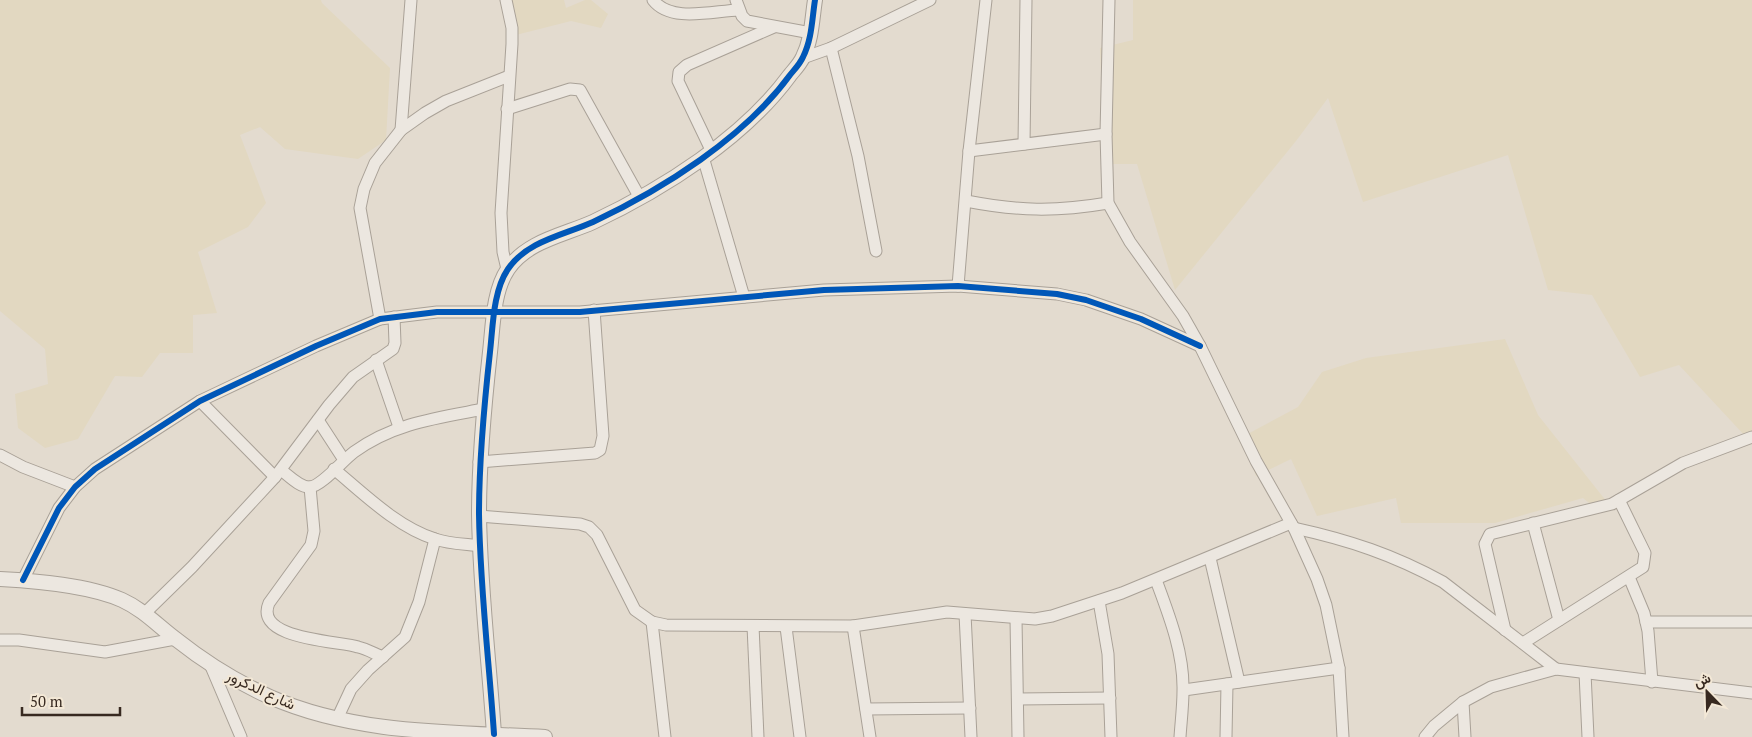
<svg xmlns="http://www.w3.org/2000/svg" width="1752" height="737" viewBox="0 0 1752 737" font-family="'PT Serif',Vazirmatn,serif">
	<rect width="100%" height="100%" fill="#e3dbcf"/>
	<g fill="#e2d8c1">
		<polygon points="0,0 321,0 322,3 390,68 386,140 358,159 285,149 260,127 240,135 266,203 248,227 198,252 217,313 193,315 193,353 160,353 142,377 115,376 78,439 45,448 18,428 15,394 48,384 45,349 0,311"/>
		<polygon points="502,0 564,0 566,8 585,0 591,0 608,14 601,28 571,21 512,36"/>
		<polygon points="1133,0 1752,0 1752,434 1746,437 1679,365 1640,377 1592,295 1548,290 1508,155 1363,202 1328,98 1296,141 1175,290 1137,164 1105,164 1100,48 1133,40"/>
		<polygon points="1505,339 1538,415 1607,502 1594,507 1583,498 1495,523 1401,523 1396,498 1317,516 1291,459 1256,476 1242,437 1298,407 1322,372 1366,358"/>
	</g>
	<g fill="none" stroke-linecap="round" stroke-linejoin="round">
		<g stroke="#a9a197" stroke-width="13">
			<g id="minor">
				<polyline points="506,0 512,28 512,44 501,213 503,252 507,269"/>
				<path d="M653,0C671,23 712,11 739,10"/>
				<polyline points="736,0 742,16 747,21 811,33"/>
				<polyline points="1109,0 1106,134 1108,203 1130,242 1183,316 1200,346 1256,461 1294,528 1317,579 1326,605 1339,668 1343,737"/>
				<polyline points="831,48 858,156 876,251"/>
				<polyline points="803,58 831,48 930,0"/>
				<polyline points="507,109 570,89 580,90 640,198"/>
				<polyline points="401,130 411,0"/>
				<polyline points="1024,144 1026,0"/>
				<polyline points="711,150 678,81 679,72 687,65 774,27"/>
				<polyline points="969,151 1106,134"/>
				<polyline points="703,157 744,297"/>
				<path d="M966,201C1018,211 1055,212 1108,203"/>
				<polyline points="958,286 969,151 986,0"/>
				<polyline points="380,319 360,208 364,189 375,163 401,130 425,113 446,101 509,76"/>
				<polyline points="376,360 399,427"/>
				<polyline points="200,401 275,477"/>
				<polyline points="318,420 344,460"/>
				<polyline points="0,455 23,467 75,487"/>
				<polyline points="479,462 595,453 600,450 603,436 594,310"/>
				<path d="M334,469C364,494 397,527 435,539C449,544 466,544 481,546"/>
				<path d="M281,470C288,475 300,488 310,487C322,486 343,460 354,452C394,423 437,418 484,409"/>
				<path d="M310,487L314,531L311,545L269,603C253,640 341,641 358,647C367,649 375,654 383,657"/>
				<polyline points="479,516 580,524 589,527 597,535 635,610 652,622 666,625 853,626 947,612 1035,619 1052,616 1122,593 1291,523"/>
				<polyline points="1533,523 1559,620"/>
				<path d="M1294,528C1349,540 1394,555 1443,582L1556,669"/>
				<polyline points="1210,558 1239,682"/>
				<polyline points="1629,577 1644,613 1648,631 1652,682"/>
				<polyline points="23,580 59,508 75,487 95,469 200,401 316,346 380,319 437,312 580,312 824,290 958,286 1057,294 1086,300 1141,319 1200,346"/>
				<path d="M1156,580C1169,615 1184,653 1183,691C1183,706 1181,722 1180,737"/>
				<polyline points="1099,601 1108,654 1111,737"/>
				<polyline points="145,613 192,567 275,477 329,405 353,377 393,349 395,343 394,317"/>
				<polyline points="965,614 971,737"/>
				<polyline points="1016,619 1018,737"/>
				<polyline points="652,622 665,737"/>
				<polyline points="1646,622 1752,622"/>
				<polyline points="753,626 758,737"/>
				<polyline points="853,626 870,737"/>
				<polyline points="786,627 800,737"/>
				<polyline points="1505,630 1485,544 1490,534 1612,504 1683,463 1752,437"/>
				<polyline points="0,640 19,640 105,652 175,639"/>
				<polyline points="1523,643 1643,567 1645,553 1619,500"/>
				<polyline points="210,664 241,737"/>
				<polyline points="1585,673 1588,737"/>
				<polyline points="1184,690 1339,668"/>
				<polyline points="1018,699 1110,698"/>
				<polyline points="1463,702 1465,737"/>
				<polyline points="866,709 970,708"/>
				<polyline points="337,719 351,689 368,670 405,637 419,602 435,539"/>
				<polyline points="1226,737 1227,684"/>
				<polyline points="1425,737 1434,726 1463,702 1491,687 1556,669 1752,693"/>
			</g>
		</g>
		<g stroke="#a9a197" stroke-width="16">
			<g id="tertiary">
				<path d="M0,579C37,581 88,585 122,600C144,610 158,626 177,640C206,663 237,682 270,697C357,735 453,732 545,737"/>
				<path d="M494,734C489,661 480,587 479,514C479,459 484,406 490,352C493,326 493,291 508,269C527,241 564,235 593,222C663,189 744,138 790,75C794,70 800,64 803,57C812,39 812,19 815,0"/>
			</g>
		</g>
		<use href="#minor" stroke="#ece7e0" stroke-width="11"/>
		<use href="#tertiary" stroke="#ece7e0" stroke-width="14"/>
		<g stroke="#f3e8d6" stroke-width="9">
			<g id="cycleway">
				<polyline points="23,580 59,508 75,487 95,469 200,401 316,346 380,319 437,312 580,312 824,290 958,286 1057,294 1086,300 1141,319 1200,346"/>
				<path d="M494,734C489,661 480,587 479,514C479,459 484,406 490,352C493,326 493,291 508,269C527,241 564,235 593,222C663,189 744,138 790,75C794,70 800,64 803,57C812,39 812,19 815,0"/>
			</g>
		</g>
		<use href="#cycleway" stroke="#0057b8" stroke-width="6"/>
	</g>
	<g text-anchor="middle" stroke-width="4" stroke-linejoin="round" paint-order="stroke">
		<g font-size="15" fill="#372920" stroke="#f3e8d6">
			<text transform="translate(261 690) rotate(25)" y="5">شارع الدكرور</text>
		</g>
	</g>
	<g transform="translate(1707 692) rotate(337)" stroke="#f3e8d6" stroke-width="4" paint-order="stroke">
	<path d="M0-4L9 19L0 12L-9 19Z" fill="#372920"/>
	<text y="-8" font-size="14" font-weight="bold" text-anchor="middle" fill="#372920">ش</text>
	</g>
	<path d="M22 707v8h98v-8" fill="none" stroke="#372920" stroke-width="2.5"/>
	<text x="30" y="707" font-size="15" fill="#372920" stroke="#f3e8d6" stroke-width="4" paint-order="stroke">50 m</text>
</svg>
